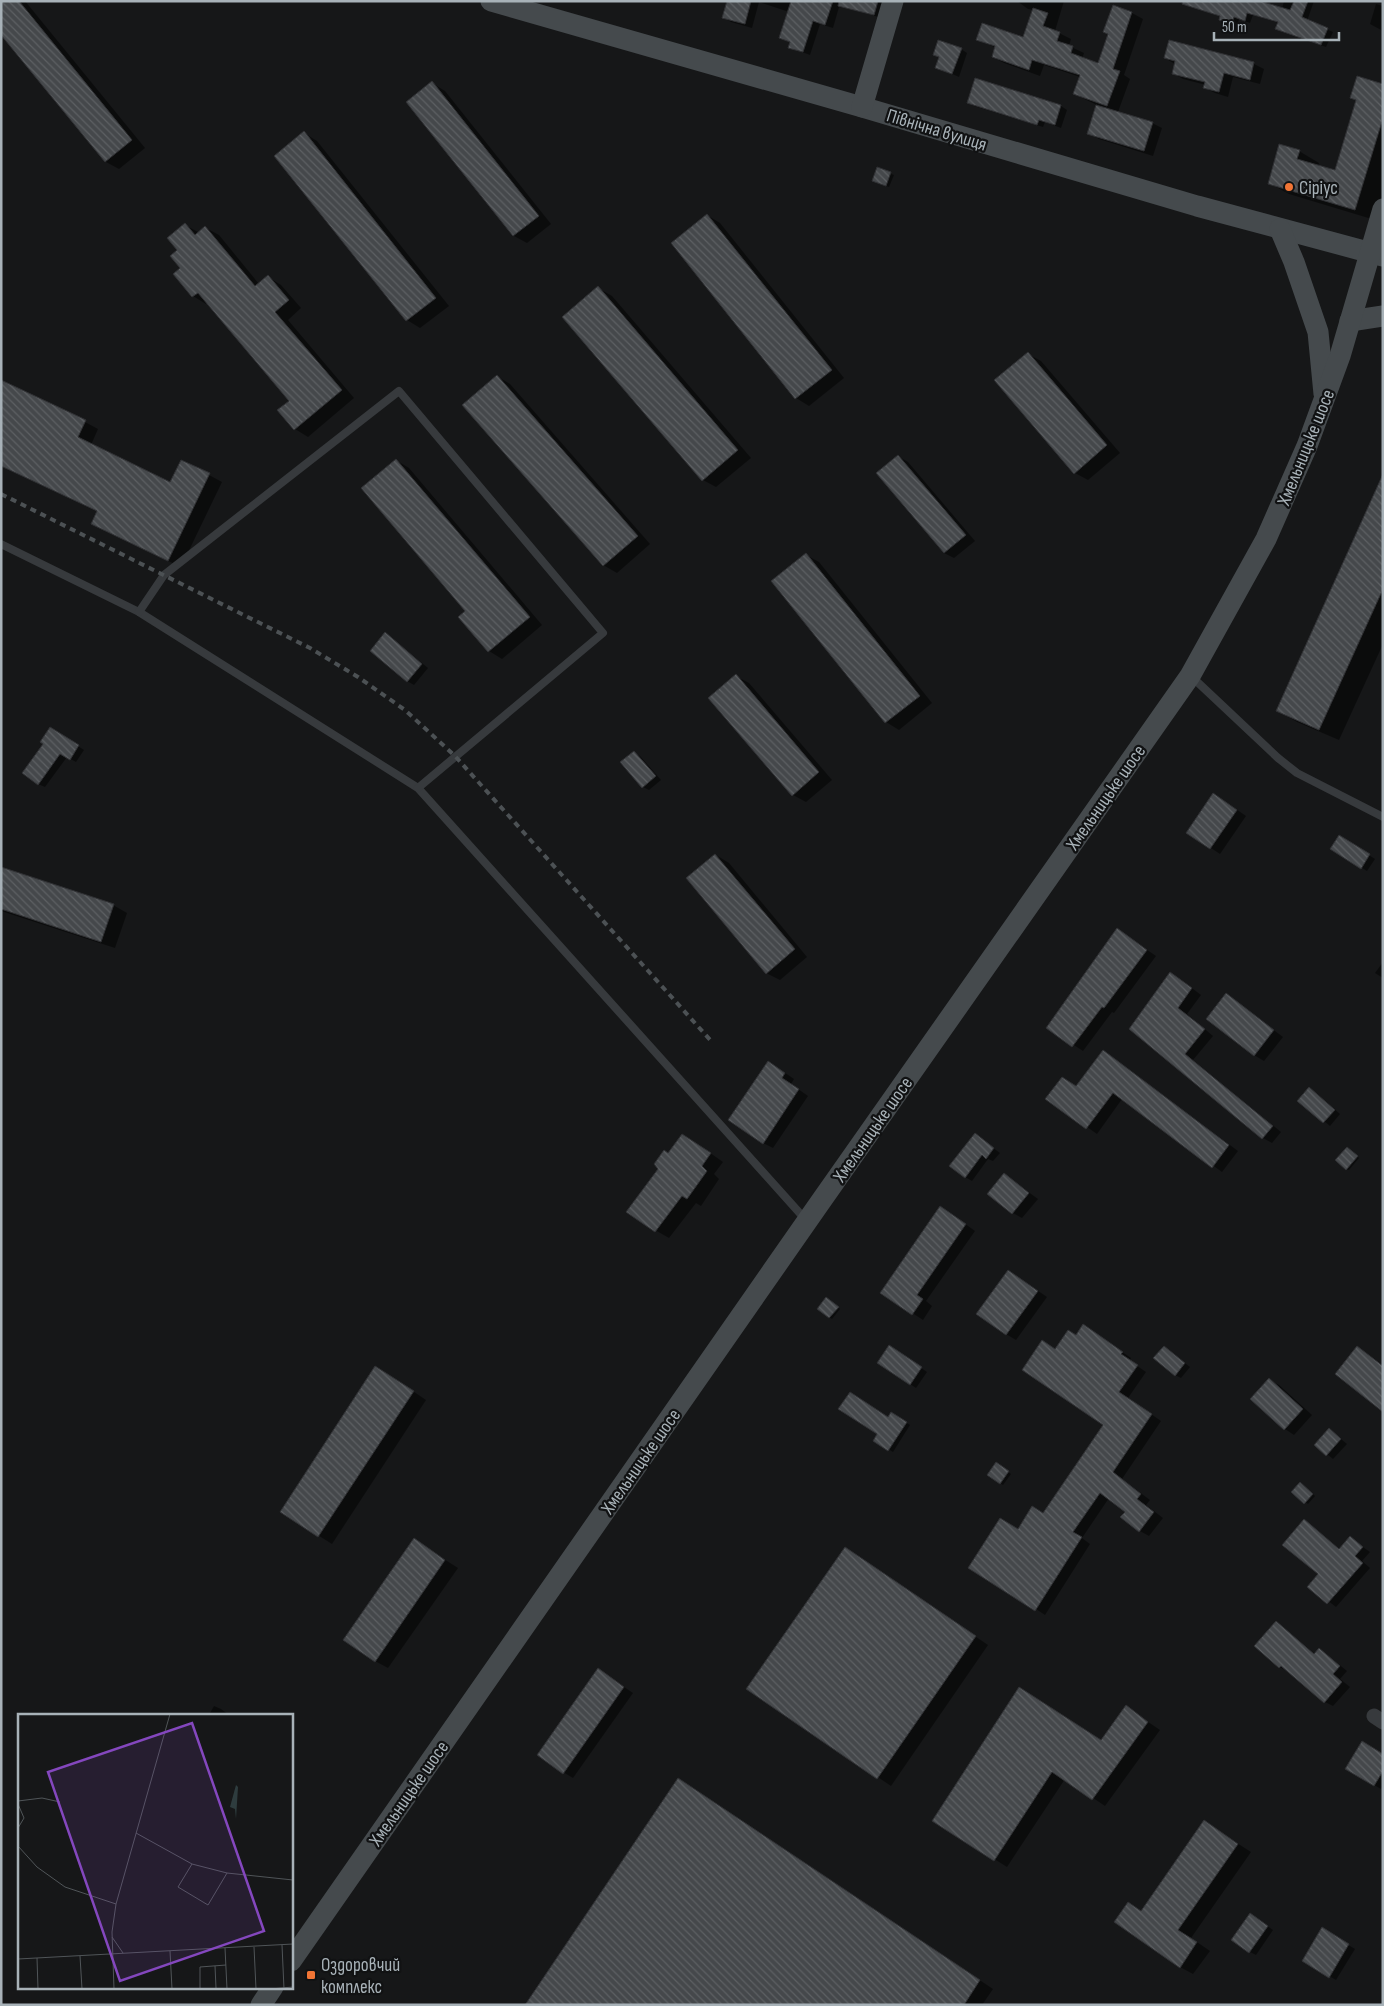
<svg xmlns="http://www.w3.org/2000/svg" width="1384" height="2006" viewBox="0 0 1384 2006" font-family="'Sofia Sans Condensed',sans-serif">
	<defs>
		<pattern id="building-back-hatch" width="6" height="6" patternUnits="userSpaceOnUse" patternTransform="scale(1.25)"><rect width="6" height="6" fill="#45484b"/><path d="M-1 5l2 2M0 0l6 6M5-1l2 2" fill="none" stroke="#5d6063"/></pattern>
	</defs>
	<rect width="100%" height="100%" fill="#161718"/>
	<g fill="#0007">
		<polygon points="1,1 25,1 145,148 119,169 106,162 1,33"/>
		<polygon points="728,1 883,1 881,18 863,12 839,7 833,28 820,24 810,55 789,47 791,43 780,38 789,12 759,2 752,28 731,22 724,18"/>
		<polygon points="1017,1 1064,1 1055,31 1071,39 1069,46 1084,53 1082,59 1098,65 1109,34 1113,7 1132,13 1143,19 1124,75 1130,79 1118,112 1152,123 1162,128 1153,156 1099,139 1089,133 1097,105 1074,94 1080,77 1044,65 1040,76 1004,63 993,57 996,48 978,39 1024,38 1034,10 1028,9"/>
		<polygon points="1204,1 1261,1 1260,3 1282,9 1284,1 1314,1 1307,21 1333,32 1326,47 1282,32 1277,29 1279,23 1253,15 1250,23 1239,19 1237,26 1220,19 1221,17 1202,9"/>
		<polygon points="1376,4 1383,6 1383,31 1370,24"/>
		<polygon points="1170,42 1254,64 1264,69 1260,84 1233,77 1228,97 1215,93 1205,88 1206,85 1183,79 1173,73 1175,64 1165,58"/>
		<polygon points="961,49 967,53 959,77 937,67"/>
		<polygon points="976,79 1061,106 1067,110 1061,128 1045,122 1043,127 974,106 968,103"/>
		<polygon points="432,83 445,91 551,224 527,243 514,236 408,102"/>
		<polygon points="1383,85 1383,195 1375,220 1289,194 1269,183 1299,151 1319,163 1318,166 1336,172 1357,101 1352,98"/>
		<polygon points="304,133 317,141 449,306 420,328 407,320 276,156"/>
		<polygon points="878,169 894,175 889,187 876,182"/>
		<polygon points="707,215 720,223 844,378 809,406 796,398 672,243"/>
		<polygon points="185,225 198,232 206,228 219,235 259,284 268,277 281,285 301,308 288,320 354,398 308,437 295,429 291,401 208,303 206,304 193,296 182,268 179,250"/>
		<polygon points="598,288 612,296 751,458 716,487 703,480"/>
		<polygon points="1028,354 1041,361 1120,453 1088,480 1075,473"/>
		<polygon points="497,376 510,384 650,544 617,573 603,565"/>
		<polygon points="85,422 98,429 91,445 171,483 209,475 222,482 181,567 105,531 98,512 1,466"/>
		<polygon points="898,456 908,462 975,541 954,558 944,553"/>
		<polygon points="396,460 409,468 542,625 502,659 489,651 460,617 467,611"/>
		<polygon points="1383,477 1383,644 1339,740 1297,722 1277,710"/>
		<polygon points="806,555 819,562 932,703 899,730 886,722"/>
		<polygon points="391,638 428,668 414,685 407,681"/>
		<polygon points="736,676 749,683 832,780 806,802 793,795"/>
		<polygon points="50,728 84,750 76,762 67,757 45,787 38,784 45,743"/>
		<polygon points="634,752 640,756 661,780 649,790 643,787"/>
		<polygon points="1223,800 1246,816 1220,854 1187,832"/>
		<polygon points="1339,836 1375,859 1367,871 1332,849"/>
		<polygon points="716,855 729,863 807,957 780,980 766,973"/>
		<polygon points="1,868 113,905 127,913 115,948 1,911"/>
		<polygon points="1118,930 1156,956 1114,1013 1112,1012 1083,1051 1048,1028"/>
		<polygon points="1383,962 1383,978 1375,973"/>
		<polygon points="1180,979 1201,995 1187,1014 1213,1036 1193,1060 1281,1132 1272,1143 1263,1138 1131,1029"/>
		<polygon points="1227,995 1283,1037 1264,1061 1254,1055"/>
		<polygon points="1104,1052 1238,1151 1222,1172 1122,1099 1097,1134 1047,1099 1077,1087"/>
		<polygon points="778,1068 794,1079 791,1084 808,1096 773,1148 763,1143"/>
		<polygon points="1315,1092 1340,1114 1330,1126 1299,1100"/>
		<polygon points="981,1139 1000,1153 993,1161 988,1159 972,1181 965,1177"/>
		<polygon points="696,1143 723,1162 714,1174 719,1179 701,1206 696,1203 669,1238 655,1230 668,1154"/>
		<polygon points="1350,1150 1359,1158 1349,1170 1346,1169"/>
		<polygon points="1005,1175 1038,1199 1022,1218 1013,1213"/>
		<polygon points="950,1213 975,1231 926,1301 932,1306 923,1320 882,1293"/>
		<polygon points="1009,1271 1047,1297 1016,1340 1006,1334"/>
		<polygon points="829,1300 840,1309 832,1319 818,1308"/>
		<polygon points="1093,1332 1131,1358 1130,1361 1146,1372 1128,1398 1161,1421 1122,1479 1150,1500 1146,1505 1163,1518 1149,1536 1140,1531 1126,1511 1109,1498 1082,1538 1090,1544 1045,1615 1036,1609 1018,1530 1044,1514 1104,1425 1056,1350 1076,1336"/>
		<polygon points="1164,1347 1190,1367 1181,1378 1175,1375"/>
		<polygon points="1358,1347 1383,1365 1383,1410"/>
		<polygon points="895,1350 927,1372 916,1388 910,1384"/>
		<polygon points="389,1375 426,1400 332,1544 281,1512"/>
		<polygon points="1269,1380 1279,1385 1312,1415 1294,1435 1285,1429"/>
		<polygon points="892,1414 910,1425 893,1452 874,1440"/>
		<polygon points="1330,1430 1347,1444 1333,1459 1316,1445"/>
		<polygon points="997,1464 1011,1474 1003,1485 989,1475"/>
		<polygon points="1303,1485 1315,1496 1308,1504 1293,1492"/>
		<polygon points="1304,1521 1341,1550 1350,1538 1370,1552 1362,1561 1370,1568 1336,1607 1309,1586 1320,1574"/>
		<polygon points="414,1540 458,1568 388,1668 375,1661"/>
		<polygon points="845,1548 988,1645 891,1786 748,1689"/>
		<polygon points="1276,1623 1284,1628 1315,1654 1320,1649 1347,1671 1340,1679 1350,1687 1333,1706 1325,1702 1289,1671 1288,1672 1280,1667 1255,1646"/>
		<polygon points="608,1676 633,1693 573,1778 563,1772"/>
		<polygon points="214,1706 221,1709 229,1715 209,1715"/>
		<polygon points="1126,1707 1160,1730 1105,1806 1065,1779 1007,1867 934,1821 1101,1741"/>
		<polygon points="1383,1755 1383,1785 1381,1789 1347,1769"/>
		<polygon points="692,1787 993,1989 982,2005 527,2005"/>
		<polygon points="1204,1822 1251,1852 1191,1938 1210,1951 1193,1974 1180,1967 1142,1912"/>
		<polygon points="1257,1919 1273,1930 1256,1955 1250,1952"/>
		<polygon points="1322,1929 1355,1949 1336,1980 1303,1961"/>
	</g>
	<g fill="url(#building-back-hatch)" stroke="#303134">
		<polygon points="1,1 19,1 132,140 105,162 1,35"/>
		<polygon points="727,1 751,1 745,24 722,18"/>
		<polygon points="791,1 833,1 825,25 813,21 803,52 788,48 790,42 779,38"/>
		<polygon points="839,1 878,1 874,15 838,6"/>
		<polygon points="1183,1 1260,1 1290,10 1294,1 1308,1 1302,17 1328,28 1321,45 1275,29 1278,22 1247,13 1245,21 1234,17 1232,24 1219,20 1220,16 1182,4"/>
		<polygon points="1113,5 1132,12 1113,69 1120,71 1107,106 1073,94 1080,75 1032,60 1029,70 992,57 995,46 976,40 982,23 1023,37 1033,8 1048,13 1043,26 1060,32 1057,41 1073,46 1071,53 1098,63 1108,34 1103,32"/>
		<polygon points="938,40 962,48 952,74 935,68 939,57 933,55"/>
		<polygon points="1169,40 1254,62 1250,80 1224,73 1219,92 1203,88 1205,82 1172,74 1175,61 1164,58"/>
		<polygon points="1357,76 1383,84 1383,118 1355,210 1268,184 1279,144 1300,150 1297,159 1335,170 1356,100 1350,98"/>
		<polygon points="975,78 1061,105 1055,125 1039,120 1037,125 967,103"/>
		<polygon points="432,81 539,216 513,236 406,102"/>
		<polygon points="1096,105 1153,122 1144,151 1087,134"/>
		<polygon points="304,131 436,298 406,321 274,156"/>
		<polygon points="877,167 891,172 886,186 872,181"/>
		<polygon points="707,214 832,370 795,399 671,243"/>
		<polygon points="185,223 195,235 205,226 255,286 268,275 289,300 275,312 342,390 294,430 277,410 289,401 198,293 192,297 173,274 180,268 170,256 177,250 167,238"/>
		<polygon points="598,286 738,450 702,481 562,317"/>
		<polygon points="1028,352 1107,445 1074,474 994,380"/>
		<polygon points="497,375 638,536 603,566 462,405"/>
		<polygon points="1,380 86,420 78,437 170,482 181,460 210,473 168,561 91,524 97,511 1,466"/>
		<polygon points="898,455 966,535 944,553 876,473"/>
		<polygon points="396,459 530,617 488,652 458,617 465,611 361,488"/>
		<polygon points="1383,474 1383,589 1319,730 1276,711"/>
		<polygon points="806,553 920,696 885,723 771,581"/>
		<polygon points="385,632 422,664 407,682 370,651"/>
		<polygon points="736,674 819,772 792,796 708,698"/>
		<polygon points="50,727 79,745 70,760 60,754 38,785 22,773 43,744 40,742"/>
		<polygon points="634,751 656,776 642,788 620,762"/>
		<polygon points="1213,793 1237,810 1210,849 1186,833"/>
		<polygon points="1339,835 1370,854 1361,869 1330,849"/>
		<polygon points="715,854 795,949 766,974 686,878"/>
		<polygon points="1,867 114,904 101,942 1,909"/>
		<polygon points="1117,928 1147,950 1104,1008 1102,1007 1072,1047 1046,1028"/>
		<polygon points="1170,972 1192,988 1178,1008 1205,1029 1185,1054 1273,1126 1262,1139 1129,1029"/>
		<polygon points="1226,993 1274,1030 1254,1056 1206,1019"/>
		<polygon points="1103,1050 1229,1145 1212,1168 1113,1093 1086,1129 1045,1099 1062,1077 1076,1086"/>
		<polygon points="768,1061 785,1073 782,1078 799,1089 763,1144 728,1120"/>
		<polygon points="1309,1087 1335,1110 1323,1123 1297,1101"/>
		<polygon points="975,1133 994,1148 986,1159 982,1155 965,1178 949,1166"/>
		<polygon points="682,1134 711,1153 702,1166 707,1171 687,1199 682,1196 655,1232 626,1212 658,1169 654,1164 664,1150 668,1153"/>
		<polygon points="1347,1147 1358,1156 1346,1170 1335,1160"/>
		<polygon points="1004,1173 1029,1193 1012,1214 987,1194"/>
		<polygon points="940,1206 966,1224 917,1295 923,1299 912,1315 880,1293"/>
		<polygon points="1008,1270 1038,1291 1006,1335 976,1314"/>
		<polygon points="826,1297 839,1307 829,1318 817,1309"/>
		<polygon points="1083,1324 1123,1352 1121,1354 1138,1365 1119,1392 1152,1414 1113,1472 1141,1494 1137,1499 1154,1512 1139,1532 1120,1517 1125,1512 1100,1493 1073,1532 1082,1537 1035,1611 968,1568 1000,1518 1018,1529 1032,1506 1043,1513 1103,1425 1022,1370 1042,1340 1055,1349 1068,1330 1076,1335"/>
		<polygon points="889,1345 922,1367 910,1385 877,1363"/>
		<polygon points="1164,1346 1185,1363 1175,1376 1153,1358"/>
		<polygon points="1357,1346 1383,1366 1383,1412 1335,1374"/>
		<polygon points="375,1366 414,1391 318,1537 280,1512"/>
		<polygon points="1269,1378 1303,1409 1284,1430 1250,1399"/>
		<polygon points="850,1392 888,1417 891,1412 907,1422 888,1451 873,1441 877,1434 838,1409"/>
		<polygon points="1329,1428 1341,1439 1326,1456 1314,1445"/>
		<polygon points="996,1462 1009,1471 1000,1484 987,1475"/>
		<polygon points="1300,1482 1313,1494 1304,1504 1291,1492"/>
		<polygon points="1304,1519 1339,1549 1350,1536 1363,1547 1355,1556 1363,1563 1327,1604 1307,1587 1318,1574 1282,1545"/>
		<polygon points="414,1538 445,1560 375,1662 343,1640"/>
		<polygon points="845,1547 976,1636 877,1779 746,1689"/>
		<polygon points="1276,1621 1314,1654 1319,1648 1340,1666 1333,1674 1342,1682 1324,1703 1281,1666 1279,1668 1254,1646"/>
		<polygon points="598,1668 624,1687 563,1774 537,1755"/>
		<polygon points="1019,1687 1101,1740 1126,1705 1148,1722 1092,1800 1052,1772 994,1861 932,1821"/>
		<polygon points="1362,1741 1383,1754 1383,1771 1374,1786 1345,1769"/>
		<polygon points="678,1778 980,1980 964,2005 525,2005"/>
		<polygon points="1204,1820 1238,1844 1178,1930 1197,1942 1180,1968 1114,1922 1128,1902 1141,1911"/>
		<polygon points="1250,1913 1268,1926 1249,1953 1231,1940"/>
		<polygon points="1322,1927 1349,1944 1329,1978 1302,1961"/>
	</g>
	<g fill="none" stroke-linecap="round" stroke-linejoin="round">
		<g stroke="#373a3d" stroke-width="8">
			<polyline points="1,544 139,612 418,788 805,1219"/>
			<polyline points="139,612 164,575 399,391 603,633 418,788"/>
			<polyline points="1192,677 1278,758 1297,773 1383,817"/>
		</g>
		<polyline stroke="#373a3d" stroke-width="15" points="1374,1716 1383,1722"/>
		<g stroke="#454a4d" stroke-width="21">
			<polyline points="491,1 862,107 1197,206 1383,256"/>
			<polyline points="862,107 893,1"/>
			<polyline points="1280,229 1294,262 1318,332 1324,394"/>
			<polyline points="1350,321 1383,316"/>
			<polyline points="291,1961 819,1204 1190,676 1266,539 1307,446 1340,356 1383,209"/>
			<polyline points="261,2005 273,1987"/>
		</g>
		<polyline stroke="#4c5154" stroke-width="4" stroke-dasharray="6 5" stroke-linecap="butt" points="1,494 310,648 358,677 405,710 455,756 712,1042"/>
	</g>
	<g fill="#f17535" stroke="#111213" stroke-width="2">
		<circle cx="1289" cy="187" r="5"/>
		<rect x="306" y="1970" width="10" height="10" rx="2.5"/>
	</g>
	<g text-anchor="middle" stroke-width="4.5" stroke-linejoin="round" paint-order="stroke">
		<g font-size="19" fill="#a8b2b8" stroke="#111213">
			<text transform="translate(937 129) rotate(17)" y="7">Північна вулиця</text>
			<text transform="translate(1305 447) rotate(-68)" y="7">Хмельницьке шосе</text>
			<text transform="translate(1105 797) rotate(-55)" y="7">Хмельницьке шосе</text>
			<text transform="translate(872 1129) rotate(-55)" y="7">Хмельницьке шосе</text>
			<text transform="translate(640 1461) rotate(-55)" y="7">Хмельницьке шосе</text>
			<text transform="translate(408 1793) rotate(-55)" y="7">Хмельницьке шосе</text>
		</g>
		<g font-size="19" fill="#a8b2b8" stroke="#111213" text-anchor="start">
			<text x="1299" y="194">Сіріус</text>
			<text x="321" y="1971">Оздоровчий<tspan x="321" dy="22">комплекс</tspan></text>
		</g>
	</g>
	<g transform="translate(18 1714)">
		<rect width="275" height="275" fill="#161718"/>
		<path d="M218,71L220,73L218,105L217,95L212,93Z" fill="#2e3c3e"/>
		<path fill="none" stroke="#505558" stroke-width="1" d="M0,87L24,84L42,88M0,90L6,104L0,114M118,119L174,150L209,159L275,166M0,132L19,153L47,173L98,190M174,150L160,173L190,191L209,159M94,223L105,239M264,231L266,275M236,233L238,275M207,234L209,275M152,237L154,275M62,242L64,275M19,244L20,275M0,245L275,230M197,252L198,274M96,275L94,218L98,190L152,0M182,275V253L208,251M252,275L275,273"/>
		<path fill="#8447be" fill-opacity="0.15" stroke="#8447be" stroke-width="2.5" d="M174,9L246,217L102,267L30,58Z"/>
		<rect width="275" height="275" fill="none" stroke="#a8b2b8" stroke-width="2.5"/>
	</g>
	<rect width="1384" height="2006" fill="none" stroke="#a8b2b8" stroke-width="5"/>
	<path d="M1214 32v8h125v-8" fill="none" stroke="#a8b2b8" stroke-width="2.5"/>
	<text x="1222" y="32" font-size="15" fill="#a8b2b8" stroke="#111213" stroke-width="4" paint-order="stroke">50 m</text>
</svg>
